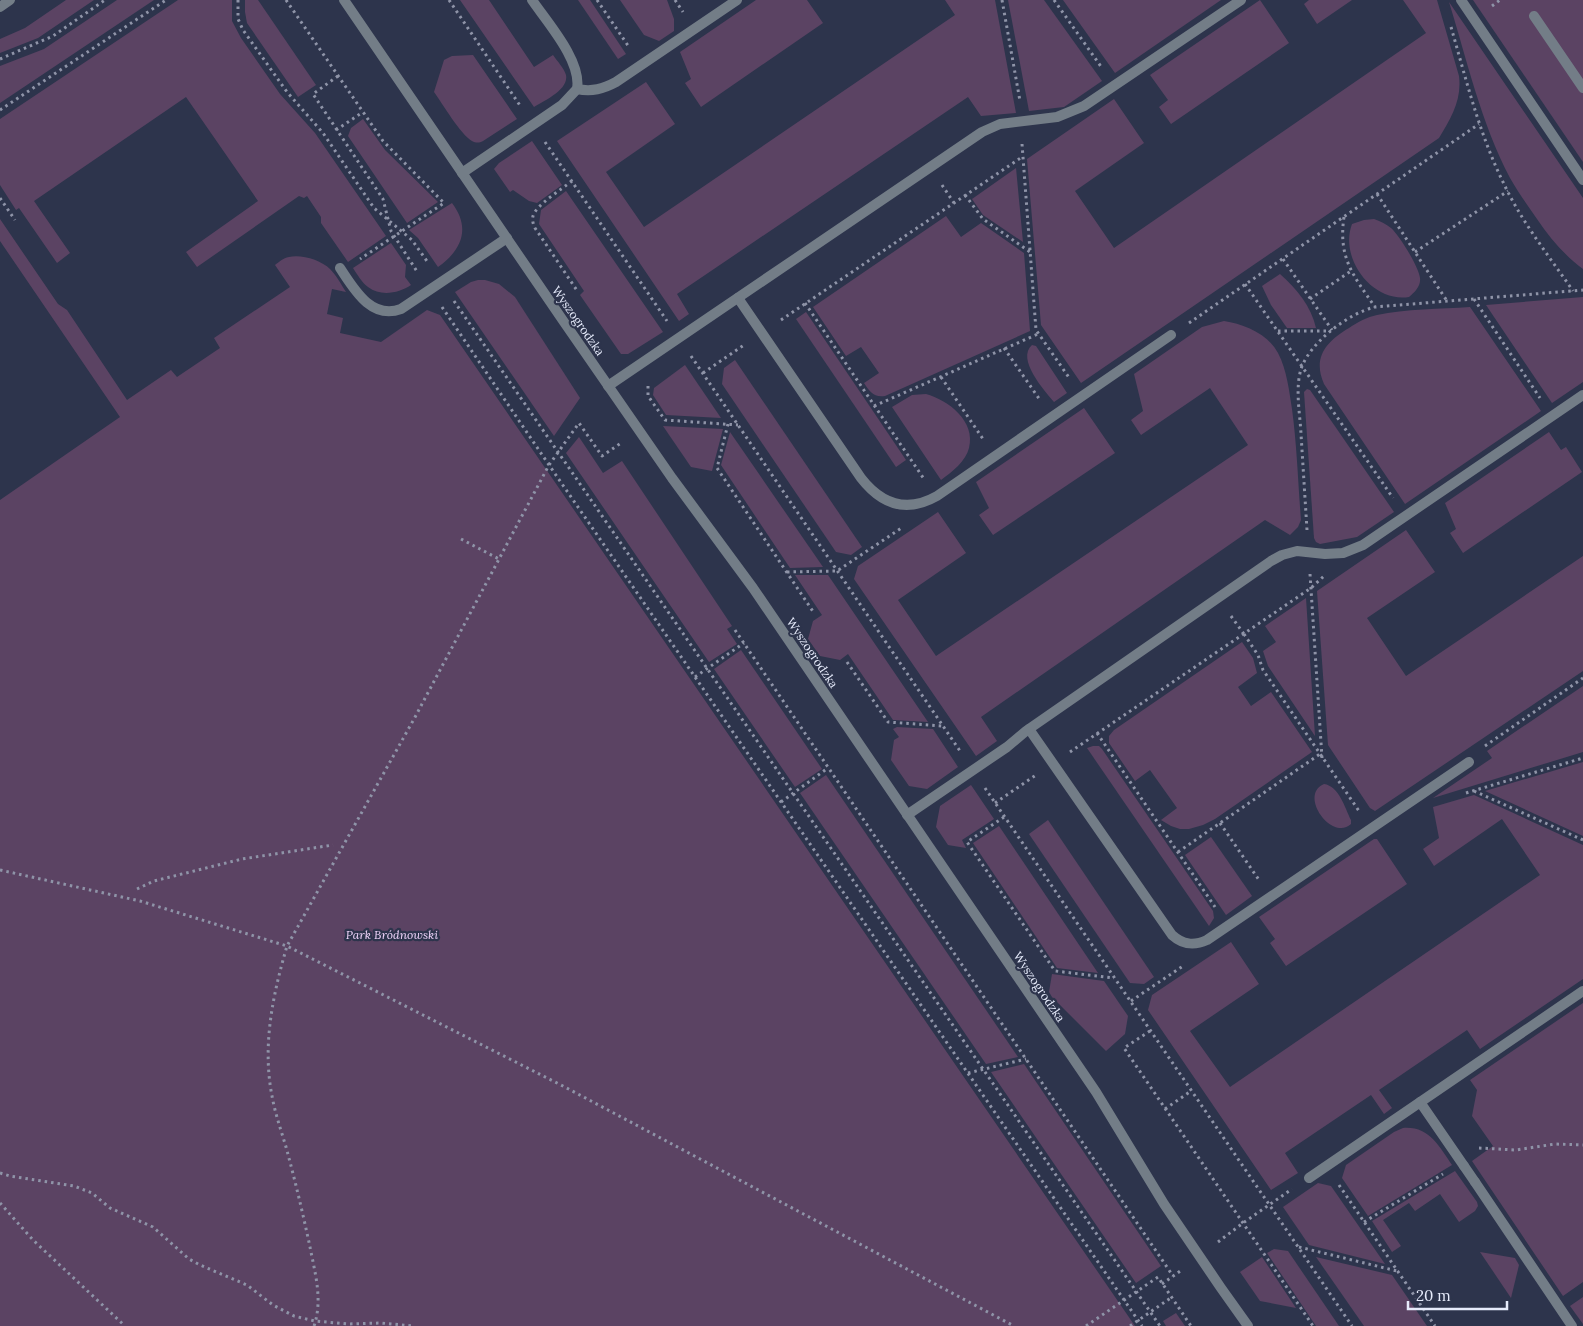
<svg xmlns="http://www.w3.org/2000/svg" width="1583" height="1326" viewBox="0 0 1583 1326" font-family="Lora,serif">
	<rect width="100%" height="100%" fill="#2d344c"/>
	<g fill="#5b4363">
		<polygon points="66,0 94,0 38,38 0,53 0,39 25,28"/>
		<polygon points="117,0 154,0 0,103 0,66 44,49"/>
		<polygon points="178,0 232,0 232,21 241,38 280,94 315,133 386,236 348,262 321,223 321,217 307,196 304,198 299,196 197,267 186,252 258,201 186,97 34,201 70,253 57,263 19,208 16,210 0,185 0,119"/>
		<polygon points="245,0 258,0 316,85 298,97 247,23 245,12"/>
		<path d="M460,0H489L534,67L553,55C557,61 564,68 566,75C569,90 543,101 534,107Z"/>
		<polygon points="578,0 590,0 626,54 618,59"/>
		<polygon points="620,0 667,0 674,19 674,31 659,41 644,35"/>
		<polygon points="756,0 807,0 823,23 701,107 685,83 691,79 680,52"/>
		<polygon points="945,0 995,0 1016,113 981,116 968,97 677,294 689,314 679,321 557,141 646,82 675,124 606,172 644,227 955,15"/>
		<polygon points="1008,0 1044,0 1102,81 1064,107 1029,111"/>
		<polygon points="1063,0 1221,0 1115,73"/>
		<polygon points="1260,0 1289,43 1171,124 1159,107 1168,100 1150,75"/>
		<polygon points="1309,0 1352,0 1317,24 1304,4"/>
		<path d="M1403,0H1437L1459,76C1462,100 1451,118 1439,138L1081,383L1041,325L1027,159L1114,99L1144,143L1075,191L1114,248L1426,33Z"/>
		<polygon points="1473,0 1583,0 1583,162"/>
		<path d="M1449,2L1583,198V269C1564,255 1550,238 1537,219C1528,206 1518,192 1510,178C1481,123 1467,60 1449,2Z"/>
		<path d="M473,55L517,119L483,141C479,143 476,143 472,141C461,135 442,103 434,92L444,60L452,56Z"/>
		<polygon points="363,119 385,150 438,202 407,223 348,136 351,128"/>
		<polygon points="532,141 562,185 537,203 529,201 513,190 510,192 494,169 499,163"/>
		<polygon points="1016,168 1023,242 983,215 972,199"/>
		<polygon points="566,191 663,332 628,354 621,354 580,295 584,291 539,224 541,210"/>
		<path d="M452,203C471,228 462,250 438,267L418,238L409,230Z"/>
		<path d="M946,216L961,237L981,223L1024,253L1030,331L885,396C874,398 869,391 864,383L879,373L861,347L846,356L813,307Z"/>
		<path d="M0,219L58,304L67,310L127,400L171,370L177,377L220,348L214,338L290,287L275,265C279,262 283,258 289,257C301,254 321,260 330,269C336,275 341,284 346,292L332,289L327,314L343,318L340,333L381,342L427,310L440,315L1135,1326H0V500L120,417L0,241Z"/>
		<path d="M1374,219C1380,221 1386,224 1391,228C1399,235 1419,267 1420,278C1421,286 1415,292 1409,297C1372,303 1339,258 1352,224L1364,220Z"/>
		<path d="M391,243L406,265L405,277L411,285C399,293 381,297 368,287C362,283 357,274 353,268Z"/>
		<path d="M1280,274C1297,289 1311,306 1316,328H1287L1271,305L1262,286Z"/>
		<polygon points="478,280 485,280 499,284 515,297 580,398 554,436 455,292 471,282"/>
		<polygon points="1583,297 1583,382 1552,403 1486,305"/>
		<path d="M1470,307L1541,411L1405,504L1324,384C1312,357 1327,341 1349,328C1358,322 1367,317 1377,315C1405,309 1441,309 1470,307Z"/>
		<polygon points="806,312 906,460 896,467 796,319"/>
		<path d="M1224,321C1244,324 1268,334 1278,353C1287,370 1289,391 1292,409C1297,446 1298,483 1301,520L1298,527L1290,535L1265,520L981,717L997,741L976,756L854,579L858,566L938,512L966,553L898,600L936,656L1248,445L1210,388L1141,435L1131,420L1143,411L1134,374L1202,327Z"/>
		<path d="M1032,345L1036,346L1038,349L1067,393L1054,402C1044,390 1016,359 1032,345Z"/>
		<polygon points="735,360 862,547 851,555 836,552 722,384 724,368"/>
		<polygon points="685,365 721,418 666,415 653,395 654,388"/>
		<polygon points="1307,389 1310,390 1394,512 1357,537 1320,544 1316,542 1314,538 1304,392"/>
		<path d="M926,394C948,400 976,421 969,448C966,461 952,472 941,480L892,407L912,395Z"/>
		<polygon points="1084,408 1115,453 993,535 979,515 989,508 976,482"/>
		<polygon points="663,426 723,429 712,471 691,467"/>
		<polygon points="730,432 823,567 790,568 721,465"/>
		<polygon points="1549,432 1561,450 1566,447 1582,472 1463,553 1450,533 1456,529 1445,503"/>
		<polygon points="579,437 603,473 622,461 732,626 727,629 737,644 709,662 566,453"/>
		<polygon points="1406,530 1435,572 1367,618 1406,676 1583,556 1583,671 1375,811 1370,808 1328,745 1317,591"/>
		<polygon points="795,575 828,575 928,722 893,720 848,654 840,660 820,656 808,639 813,621 822,615"/>
		<polygon points="1306,598 1315,736 1268,666 1263,651 1276,642 1265,626"/>
		<polygon points="1242,642 1253,658 1257,673 1238,687 1251,706 1271,692 1312,752 1215,819 1203,825 1189,829 1180,829 1171,826 1161,820 1177,808 1150,770 1135,781 1109,743 1109,736 1114,730"/>
		<polygon points="741,650 822,769 795,787 714,669"/>
		<polygon points="1583,686 1583,752 1433,798 1492,758 1487,751"/>
		<polygon points="897,727 933,729 958,767 927,789 909,786 891,760 894,740 899,737 893,729"/>
		<polygon points="1093,746 1099,746 1102,749 1213,911 1214,918 1209,926 1087,748"/>
		<polygon points="1583,762 1583,836 1485,791"/>
		<polygon points="826,775 1018,1057 986,1064 800,793"/>
		<path d="M1324,784C1339,786 1345,808 1351,820V824C1332,842 1298,795 1324,784Z"/>
		<polygon points="971,785 994,819 962,840 966,848 948,845 936,827 940,806"/>
		<polygon points="1474,795 1583,845 1583,979 1480,1049 1467,1030 1379,1090 1392,1108 1384,1114 1371,1095 1285,1153 1298,1173 1271,1190 1148,1010 1152,995 1231,942 1259,984 1190,1031 1230,1087 1540,875 1502,819 1434,866 1423,849 1439,838 1433,807"/>
		<polygon points="1048,820 1154,977 1144,984 1130,983 1029,834"/>
		<polygon points="999,826 1098,973 1057,968 973,843"/>
		<polygon points="1211,837 1252,896 1226,915 1185,855"/>
		<polygon points="1374,839 1377,839 1407,884 1286,966 1270,943 1275,939 1259,917"/>
		<polygon points="1052,974 1104,981 1128,1016 1125,1034 1106,1051 1052,997 1049,992"/>
		<polygon points="1583,1003 1583,1282 1563,1296 1472,1161 1493,1146 1472,1116 1477,1090 1470,1080"/>
		<polygon points="1024,1064 1161,1266 1136,1283 991,1072"/>
		<path d="M1403,1128C1429,1126 1439,1146 1452,1165L1368,1216L1342,1178L1346,1165L1394,1132Z"/>
		<polygon points="1455,1171 1477,1202 1478,1206 1475,1211 1459,1222 1440,1194 1415,1211 1409,1203 1383,1220 1401,1246 1392,1252 1372,1221"/>
		<polygon points="1318,1183 1331,1186 1385,1264 1309,1245 1283,1207"/>
		<polygon points="1274,1249 1288,1251 1339,1326 1316,1326 1267,1253"/>
		<polygon points="1480,1252 1515,1258 1519,1265 1511,1298"/>
		<polygon points="1262,1257 1296,1308 1260,1301 1240,1272"/>
		<polygon points="1316,1257 1392,1275 1427,1326 1364,1326"/>
		<polygon points="1583,1297 1583,1324 1570,1306"/>
		<polygon points="1176,1313 1185,1326 1166,1326 1163,1321"/>
	</g>
	<g fill="none" stroke-linecap="round" stroke-linejoin="round">
		<g stroke="#8f94a8" stroke-width="3" stroke-dasharray="2.5 4" stroke-linecap="butt">
			<polyline points="238,0 238,19 243,30 287,92 323,133 374,208 412,240 429,264"/>
			<polyline points="286,0 383,141 444,203 360,259"/>
			<polyline points="449,0 521,107"/>
			<polyline points="597,0 629,47"/>
			<polyline points="675,0 683,12"/>
			<polyline points="1002,0 1020,101"/>
			<polyline points="1054,0 1102,68"/>
			<polyline points="1492,6 1500,0"/>
			<path d="M1451,27C1466,79 1479,133 1503,182C1521,221 1549,256 1573,291"/>
			<polyline points="0,59 53,36 105,0"/>
			<polyline points="338,76 313,94 383,199 391,231 418,273"/>
			<polyline points="0,110 166,0"/>
			<polyline points="336,130 363,112"/>
			<polyline points="545,142 667,321"/>
			<polyline points="1022,144 1036,330 1070,379"/>
			<path d="M572,181C562,189 536,205 533,216C532,220 533,224 535,228L578,292"/>
			<polyline points="942,185 954,203"/>
			<polyline points="1377,194 1447,301"/>
			<polyline points="965,195 983,219 1030,252"/>
			<polyline points="0,198 15,220"/>
			<path d="M1344,217C1338,258 1353,275 1375,307"/>
			<polyline points="1415,252 1508,191"/>
			<polyline points="1283,259 1332,330"/>
			<polyline points="1245,284 1393,498"/>
			<polyline points="1310,299 1351,271"/>
			<polyline points="1474,299 1540,398"/>
			<polyline points="454,301 1160,1326"/>
			<polyline points="805,303 924,479"/>
			<polyline points="442,307 549,465 1142,1326"/>
			<polyline points="781,320 1022,157"/>
			<polyline points="1189,323 1479,124"/>
			<polyline points="1278,331 1331,331"/>
			<polyline points="1004,348 1040,400"/>
			<polyline points="691,356 960,751"/>
			<polyline points="703,373 744,345"/>
			<polyline points="941,377 983,439"/>
			<polyline points="648,386 648,396 665,420 738,425"/>
			<polyline points="874,406 1038,334"/>
			<polyline points="728,424 717,468 814,613"/>
			<path d="M1307,530C1305,498 1303,466 1301,434C1300,413 1295,390 1301,369C1310,342 1349,313 1375,307L1583,290"/>
			<polyline points="461,539 499,559"/>
			<polyline points="787,572 837,571 903,527"/>
			<polyline points="1310,574 1322,758"/>
			<polyline points="1231,616 1244,634"/>
			<polyline points="735,630 1173,1276"/>
			<polyline points="1244,634 1258,655 1263,670 1359,811"/>
			<polyline points="847,662 888,722 942,726"/>
			<polyline points="695,677 744,643"/>
			<polyline points="1097,733 1215,907"/>
			<polyline points="1485,746 1583,678"/>
			<polyline points="1070,752 1311,588 1324,576"/>
			<polyline points="985,788 1352,1326"/>
			<polyline points="1474,791 1583,840"/>
			<polyline points="1466,793 1583,758"/>
			<polyline points="781,802 828,768"/>
			<polyline points="995,803 1036,775"/>
			<polyline points="1004,817 967,842 1055,971 1114,978"/>
			<polyline points="1220,823 1259,880"/>
			<polyline points="1178,852 1320,754"/>
			<polyline points="0,870 140,901 287,946 561,1085 1014,1326"/>
			<polyline points="137,889 154,881 242,859 333,845"/>
			<polyline points="1131,1001 1183,966"/>
			<polyline points="1150,1031 1124,1048 1313,1326"/>
			<polyline points="968,1073 1026,1059"/>
			<polyline points="1165,1109 1191,1091"/>
			<polyline points="1479,1148 1516,1150 1555,1144 1583,1145"/>
			<polyline points="0,1173 10,1176 74,1186 92,1193 110,1208 153,1227 189,1259 200,1265 247,1285 273,1305 294,1316 315,1321 348,1324 381,1323 413,1326"/>
			<polyline points="1339,1185 1435,1326"/>
			<polyline points="0,1203 33,1240 125,1326"/>
			<polyline points="1364,1222 1443,1174"/>
			<polyline points="1218,1242 1243,1223 1292,1189"/>
			<polyline points="1299,1247 1397,1271"/>
			<polyline points="1162,1284 1183,1269"/>
			<path d="M314,1326C323,1300 315,1273 310,1247C303,1214 295,1180 286,1147C281,1130 275,1113 272,1096C262,1045 273,994 287,946L414,719L549,465L579,423L602,456L621,443"/>
			<polyline points="1086,1326 1158,1277 1191,1326"/>
			<polyline points="1130,1326 1172,1297"/>
		</g>
		<g stroke="#737d87" stroke-width="10">
			<polyline points="1534,16 1583,88"/>
			<path d="M340,268C354,289 371,320 401,309L507,238"/>
		</g>
		<g stroke="#737d87" stroke-width="10">
			<polyline points="1461,0 1583,180"/>
			<polyline points="1464,1166 1475,1182"/>
		</g>
		<g stroke="#737d87" stroke-width="10">
			<polyline points="344,0 564,322 672,478 753,588 1096,1092 1164,1204 1221,1288 1248,1326"/>
			<path d="M577,89C592,92 603,89 616,82L737,0"/>
			<path d="M462,173L562,105L577,89C582,61 547,22 532,0"/>
			<path d="M738,298L861,478C882,505 907,513 937,496L1171,335"/>
			<polyline points="608,386 982,132 1000,124 1057,117 1084,106 1241,0"/>
			<path d="M1029,729L1172,935C1183,945 1194,946 1207,940L1469,762"/>
			<polyline points="907,815 1007,747 1026,731 1271,561 1282,555 1297,551 1325,554 1343,553 1363,545 1583,395"/>
			<polyline points="1420,1102 1464,1166"/>
			<polyline points="1309,1178 1583,991"/>
			<polyline points="1475,1182 1572,1326"/>
		</g>
		<polyline stroke="#737d87" stroke-width="10" points="0,7 10,0"/>
	</g>
	<g text-anchor="middle" stroke-width="4.5" stroke-linejoin="round" paint-order="stroke">
		<g font-size="12" fill="#e6ebfb" stroke="#2d344c">
			<text transform="translate(578 321) rotate(55)" y="4">Wyszogrodzka</text>
			<text transform="translate(812 653) rotate(56)" y="4">Wyszogrodzka</text>
			<text transform="translate(1039 987) rotate(56)" y="4">Wyszogrodzka</text>
		</g>
		<g font-size="12" font-style="italic" fill="#eed2f8" stroke="#2d344c">
			<text x="392" y="939">Park Bródnowski</text>
		</g>
	</g>
	<path d="M1408 1301v8h99v-8" fill="none" stroke="#e6ebfb" stroke-width="2.5"/>
	<text x="1416" y="1301" font-size="15" fill="#e6ebfb" stroke="#2d344c" stroke-width="4" paint-order="stroke">20 m</text>
</svg>
